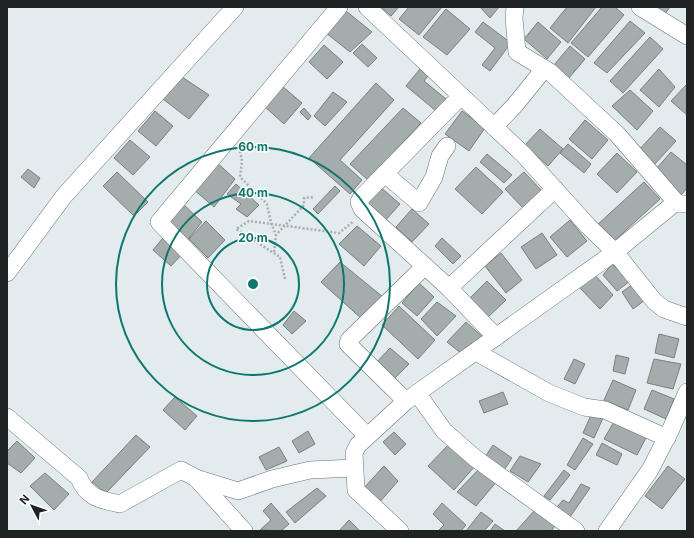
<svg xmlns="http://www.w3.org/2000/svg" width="694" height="538" viewBox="0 0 694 538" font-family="Inter,sans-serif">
	<rect width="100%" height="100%" fill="#e2ebee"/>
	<g fill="#a4adac" stroke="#788180">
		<polygon points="381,7 399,7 391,16"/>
		<polygon points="409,7 442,7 419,35 399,19"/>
		<polygon points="480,7 499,7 490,18"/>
		<polygon points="567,7 596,7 568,43 550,28"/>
		<polygon points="602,7 615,7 624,15 588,57 571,43"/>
		<polygon points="650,7 670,7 664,15"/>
		<polygon points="446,9 470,29 447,55 423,37"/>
		<polygon points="346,11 372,32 350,52 326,33"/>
		<polygon points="630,21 645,33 607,73 594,63"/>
		<polygon points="483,22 511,43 490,71 482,65 495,48 475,32"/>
		<polygon points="538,22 561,42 547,59 524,39"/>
		<polygon points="650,37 663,49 623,93 610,81"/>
		<polygon points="362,44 377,58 368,67 353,53"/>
		<polygon points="324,45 343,62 327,79 309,62"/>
		<polygon points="570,46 585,59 569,78 554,65"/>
		<polygon points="420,69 428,76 424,81 446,99 436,111 406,86"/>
		<polygon points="659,69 675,87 659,107 640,90"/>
		<polygon points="182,77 209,95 189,119 163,99"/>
		<polygon points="376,83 394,100 340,160 362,180 350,194 309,158"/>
		<polygon points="687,84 687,115 671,101"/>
		<polygon points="282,86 302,103 284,124 264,106"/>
		<polygon points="630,90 653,111 637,130 612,106"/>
		<polygon points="333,92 347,102 325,126 314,116"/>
		<polygon points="304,108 311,116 308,120 300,112"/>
		<polygon points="403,108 421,123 368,180 350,164"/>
		<polygon points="155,111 173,126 156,146 138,131"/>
		<polygon points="462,111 485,128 469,151 445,134"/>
		<polygon points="585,120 608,140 592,159 569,139"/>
		<polygon points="660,127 676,141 653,166 638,151"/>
		<polygon points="540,129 563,149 548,166 525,145"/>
		<polygon points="130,140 150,157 133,175 114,158"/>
		<polygon points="568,144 591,164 584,173 560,153"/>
		<polygon points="671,152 687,165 687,188 681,195 655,170"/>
		<polygon points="617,153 637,172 617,193 597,174"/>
		<polygon points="487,154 512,175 504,183 480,162"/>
		<polygon points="215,161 235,179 214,207 193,189"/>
		<polygon points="476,167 503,192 482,214 455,189"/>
		<polygon points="28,169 40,178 34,188 21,177"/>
		<polygon points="117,172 148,202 134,216 103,186"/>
		<polygon points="524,172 542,191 524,209 505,189"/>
		<polygon points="644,182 660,199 612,243 596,226"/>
		<polygon points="236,184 259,205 247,217 236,209 241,204 227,194"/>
		<polygon points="378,185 400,204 383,223 362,204"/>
		<polygon points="335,186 340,191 318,214 313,209"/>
		<polygon points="181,202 202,222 185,243 164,222"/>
		<polygon points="412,209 429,224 412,242 396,227"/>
		<polygon points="570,220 587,241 567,257 550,237"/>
		<polygon points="206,221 225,240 208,258 189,239"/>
		<polygon points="357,226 381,246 364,266 339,244"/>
		<polygon points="167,233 185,251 171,266 153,250"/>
		<polygon points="542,233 557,255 536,269 521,247"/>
		<polygon points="442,238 461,256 453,264 435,246"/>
		<polygon points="501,253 522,280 506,293 485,266"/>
		<polygon points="340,262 383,297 363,320 321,282"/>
		<polygon points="612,264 630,281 617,291 603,275"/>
		<polygon points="594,274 613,295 600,309 579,287"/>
		<polygon points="487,281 506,300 486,319 468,300"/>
		<polygon points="419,283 434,297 417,316 402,303"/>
		<polygon points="633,284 645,300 633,309 622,292"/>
		<polygon points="437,302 456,316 437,336 421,319"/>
		<polygon points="399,306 435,340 418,359 382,325"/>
		<polygon points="294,311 306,321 292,334 283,325"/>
		<polygon points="466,322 485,339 462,354 447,342"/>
		<polygon points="659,334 679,339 674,358 655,353"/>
		<polygon points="390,348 409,364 392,381 375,364"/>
		<polygon points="616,355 629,358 625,374 613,371"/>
		<polygon points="574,359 585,364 575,384 564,379"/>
		<polygon points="654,359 681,364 673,389 647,383"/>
		<polygon points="613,380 636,390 628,410 604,400"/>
		<polygon points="652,390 674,399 666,419 644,409"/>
		<polygon points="503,392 508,404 484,413 479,401"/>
		<polygon points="175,397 197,416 185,430 163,410"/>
		<polygon points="592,413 603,418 594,438 583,433"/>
		<polygon points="615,420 648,434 637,455 604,439"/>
		<polygon points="308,431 315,444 299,453 292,441"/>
		<polygon points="394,432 406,444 395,455 383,442"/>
		<polygon points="136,435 150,447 106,493 92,482"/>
		<polygon points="583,438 593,444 575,470 567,465"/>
		<polygon points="17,441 35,458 21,473 7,463 7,451"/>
		<polygon points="450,443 475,466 454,490 428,466"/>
		<polygon points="602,443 622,454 617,465 596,455"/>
		<polygon points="493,445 512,458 504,470 485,457"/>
		<polygon points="279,447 287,461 266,470 259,457"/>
		<polygon points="520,456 541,464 528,482 510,471"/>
		<polygon points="384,466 398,481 378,504 362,490"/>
		<polygon points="668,466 685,479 662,509 645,496"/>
		<polygon points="480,468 498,480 476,506 457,492"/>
		<polygon points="564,470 570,475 550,500 544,496"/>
		<polygon points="45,473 69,494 54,510 30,486"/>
		<polygon points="581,484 590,488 570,517 557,507 563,500 569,503"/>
		<polygon points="317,488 326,496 295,523 286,512"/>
		<polygon points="271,503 289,524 281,531 260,530 271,520 263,511"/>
		<polygon points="442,503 466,525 461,531 438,531 444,525 433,514"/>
		<polygon points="535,510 555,526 551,531 516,531"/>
		<polygon points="481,512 493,521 484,531 466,531"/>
		<polygon points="349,520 360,531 339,531"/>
		<polygon points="495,524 505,531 490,531"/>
	</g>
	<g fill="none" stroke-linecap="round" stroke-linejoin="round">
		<g stroke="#6c7376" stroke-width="18">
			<g id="minor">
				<polyline points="339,7 159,222 367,436"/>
				<polyline points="367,7 524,155 588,226 615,252 676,202"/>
				<polyline points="515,7 514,18 517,52 550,72 617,134 676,202 681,204 686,204"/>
				<polyline points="640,7 687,36"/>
				<polyline points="461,96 361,198 359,202 362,209 449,288 496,337"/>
				<polyline points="494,127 515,105 544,69"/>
				<polyline points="385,174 419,203 434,177 440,156 447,146"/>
				<polyline points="7,273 64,196 235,7"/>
				<polyline points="449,288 555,189"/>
				<polyline points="476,352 549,393 584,407 605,410 667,438"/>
				<polyline points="417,393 444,431 475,458 576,531"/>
				<polyline points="406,401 348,344 349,340 425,266"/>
				<path d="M7,417L79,478C87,498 101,500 120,504L181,470L196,478L244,531"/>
				<polyline points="196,478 238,491 272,479 310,470 354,468"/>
				<polyline points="400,531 356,490 354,453 358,445 406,401 615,252 654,301 664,309 687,317"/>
				<polyline points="607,531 650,470 671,429 687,392"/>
			</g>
		</g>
		<g stroke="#a8afb1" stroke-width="2.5" stroke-dasharray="2 2" stroke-linecap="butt">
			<polyline points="240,151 242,161 240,177 267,204 271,223 276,235"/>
			<polyline points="274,252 276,235 304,205 304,198 315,197"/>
			<polyline points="285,279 280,257 236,229 249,221 339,233 354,221"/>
		</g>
		<use href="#minor" stroke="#fff" stroke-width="17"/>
	</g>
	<g fill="none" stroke="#0f766e" stroke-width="2">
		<circle cx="253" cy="284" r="46"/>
		<circle cx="253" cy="284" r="91"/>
		<circle cx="253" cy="284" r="137"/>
	</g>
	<circle cx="253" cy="284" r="6" fill="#0f766e" stroke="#fff" stroke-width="2"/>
	<g font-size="12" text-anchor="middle" font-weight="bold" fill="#0f766e" stroke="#fff" stroke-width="3" stroke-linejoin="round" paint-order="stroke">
		<text x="253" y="151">60 m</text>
		<text x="253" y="197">40 m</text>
		<text x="253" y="242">20 m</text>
	</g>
	<rect width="694" height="538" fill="none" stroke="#202324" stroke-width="16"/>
	<g transform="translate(32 506) rotate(311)" stroke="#ffffff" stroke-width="3" paint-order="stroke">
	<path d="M0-3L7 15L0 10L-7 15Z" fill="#202324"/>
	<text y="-6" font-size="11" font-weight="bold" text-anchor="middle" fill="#202324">N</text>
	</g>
</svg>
